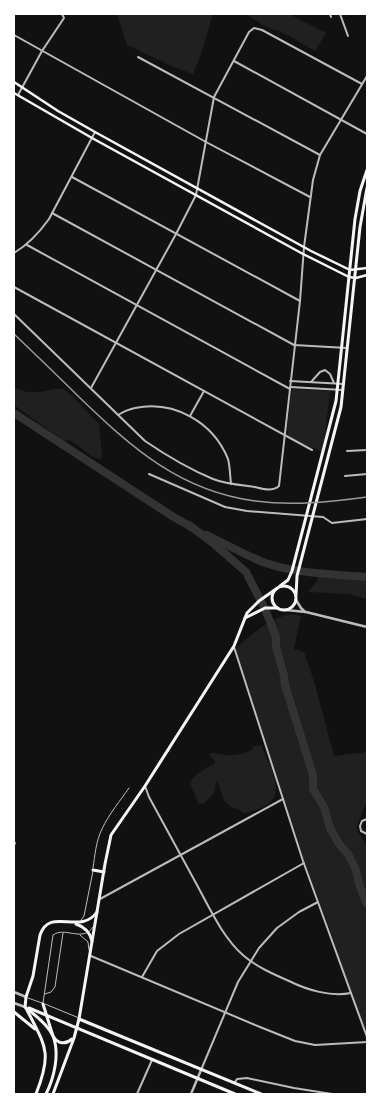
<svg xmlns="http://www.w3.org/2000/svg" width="381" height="1108" viewBox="0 0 381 1108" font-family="Barlow,sans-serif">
	<rect width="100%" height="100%" fill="#111"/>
	<g fill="#202020">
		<polygon points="117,14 213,14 201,54 193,74 174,67 127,45"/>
		<polygon points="246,14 289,14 326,33 315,51 286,34 264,26"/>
		<path d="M14,387L26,392H40L54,389H64L73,397L99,424L102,454L101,459C86,457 81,444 70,441C67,440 63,441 60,441L57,436L14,405Z"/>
		<polygon points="292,389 330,391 323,452 296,441 288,436 287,428"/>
		<polygon points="319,575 367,579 367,599 349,594 308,592 317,581"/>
		<path d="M292,614L301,616L294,649L304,652L314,681L334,756L367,752V801L356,828L367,847V1034L351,993L332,936L304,860L236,650L238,646C255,632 270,618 292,614Z"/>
		<path d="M253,746H261C269,765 290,797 261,808C255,810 249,813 243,813C239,808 234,809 229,805C221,800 221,788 217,780L215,786L214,794L203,804H199L190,784C194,773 205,769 215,763V761L209,755L211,753C216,753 220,754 225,755C235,756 243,754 252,750Z"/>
	</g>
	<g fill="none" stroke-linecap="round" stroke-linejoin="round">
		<g stroke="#333" stroke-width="8">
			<polyline points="14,413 172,516 193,528"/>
			<polyline points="189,525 213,543 246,572 265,609 276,637 276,647 284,675 285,685 313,775 313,789 324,807 330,828 339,844 348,854 356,870 359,884 367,904"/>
			<path d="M207,535C225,544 242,553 260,561C293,574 332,574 367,577"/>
		</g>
		<g stroke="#bcbcbc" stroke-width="1">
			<path d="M93,868C95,855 96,841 102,829C109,814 120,801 129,788"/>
			<polyline points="81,920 84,916 93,871"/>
			<polyline points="80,935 88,942 89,950"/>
			<polyline points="45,994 51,992 55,987 63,933"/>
			<polyline points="28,998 42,1003"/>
			<path d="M43,1003L53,935C65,926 83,943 93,927"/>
			<polyline points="45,1004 79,1018"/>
		</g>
		<g stroke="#bcbcbc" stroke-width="2">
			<polyline points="330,14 331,17"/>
			<polyline points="340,14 348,36"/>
			<polyline points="14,35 206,142 310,197"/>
			<polyline points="138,57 320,155"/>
			<polyline points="234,61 367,134"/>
			<polyline points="18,95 42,51 64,18 62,14"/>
			<polyline points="72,177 300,301"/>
			<polyline points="52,213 294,345 347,348"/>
			<polyline points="27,245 290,389"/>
			<path d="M14,253C29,244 39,233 49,219L95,132"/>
			<polyline points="14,287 312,450"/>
			<path d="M14,314L145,441C167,456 189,469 213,479C226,484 241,485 255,487C263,489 272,492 279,486L300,301L304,247L313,180L320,155L367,76"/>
			<polyline points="290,381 344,384"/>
			<polyline points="311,382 320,372 325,370 330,374 334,383"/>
			<polyline points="290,387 343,390"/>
			<polyline points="91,388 176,234 196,195 214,97 249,32 254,28 262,30 362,84"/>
			<path d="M118,415C123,412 129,409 135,408C174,400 213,422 228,459C230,466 230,476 231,484"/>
			<polyline points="190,416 204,391"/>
			<polyline points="347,451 367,450"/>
			<polyline points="149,474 225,507 247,511 323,517 332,523 367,519"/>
			<polyline points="345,476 367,474"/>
			<polyline points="234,647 303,861 367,1037"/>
			<path d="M145,786L149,797C165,826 181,856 197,885C210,909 223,938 244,956C257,967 273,974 289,981C307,990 331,997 351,993"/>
			<polyline points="367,819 362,821 360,826 361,831 367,834"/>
			<polyline points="14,845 15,843"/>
			<polyline points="100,899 283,799"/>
			<polyline points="91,956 260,1027 295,1041 315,1045 367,1042"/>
			<polyline points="142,977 157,951 179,934 304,863"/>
			<polyline points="201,1070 238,982 259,948 277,928 299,912 318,902"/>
			<polyline points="235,1082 237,1079 247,1078 294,1088 332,1094"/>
			<polyline points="137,1094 152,1060"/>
		</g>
		<g stroke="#bcbcbc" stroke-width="2.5">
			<polyline points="296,600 301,608 305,612"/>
			<polyline points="286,610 306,612 367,627"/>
			<polyline points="14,992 26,997"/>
			<polyline points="14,1003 25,1007"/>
			<polyline points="191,1094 201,1070"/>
		</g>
		<g stroke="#f5f5f5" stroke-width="2.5">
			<polyline points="14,82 58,111 95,132 311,251 350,270 367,268"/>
			<polyline points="14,93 92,138 303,254 349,277 356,278 367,275"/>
		</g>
		<g stroke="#f5f5f5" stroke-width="3">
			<circle cx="284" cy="598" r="12"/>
			<polyline points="280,586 288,580 292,571 336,401 355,219 360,191 367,170"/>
			<polyline points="296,595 297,576 341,407 360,227 367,188"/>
			<polyline points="245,618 265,608 277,608"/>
			<polyline points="93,870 104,872"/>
			<path d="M76,924C85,927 90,932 92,941"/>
			<path d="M43,1004L53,1036C58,1044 65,1045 72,1039"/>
			<path d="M26,1008C45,1046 53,1051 36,1094"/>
			<polyline points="29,1008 235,1094"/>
			<polyline points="14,1012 35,1029"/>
			<polyline points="79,1019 261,1094"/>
			<path d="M46,1094C54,1078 60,1054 53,1036C48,1025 35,1015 25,1007L26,997L33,976L40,935C50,906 80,936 97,912"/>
			<polyline points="53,1094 74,1038 79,1019 105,864 111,835 145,786 234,646 247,613 259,601 276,589"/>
		</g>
		<path stroke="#9a9a9a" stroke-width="1.5" d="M14,334C36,355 58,376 79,397C132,448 180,491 255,501C293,506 330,502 367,497"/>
	</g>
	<rect width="381" height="1108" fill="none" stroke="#ffffff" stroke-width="30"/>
</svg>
